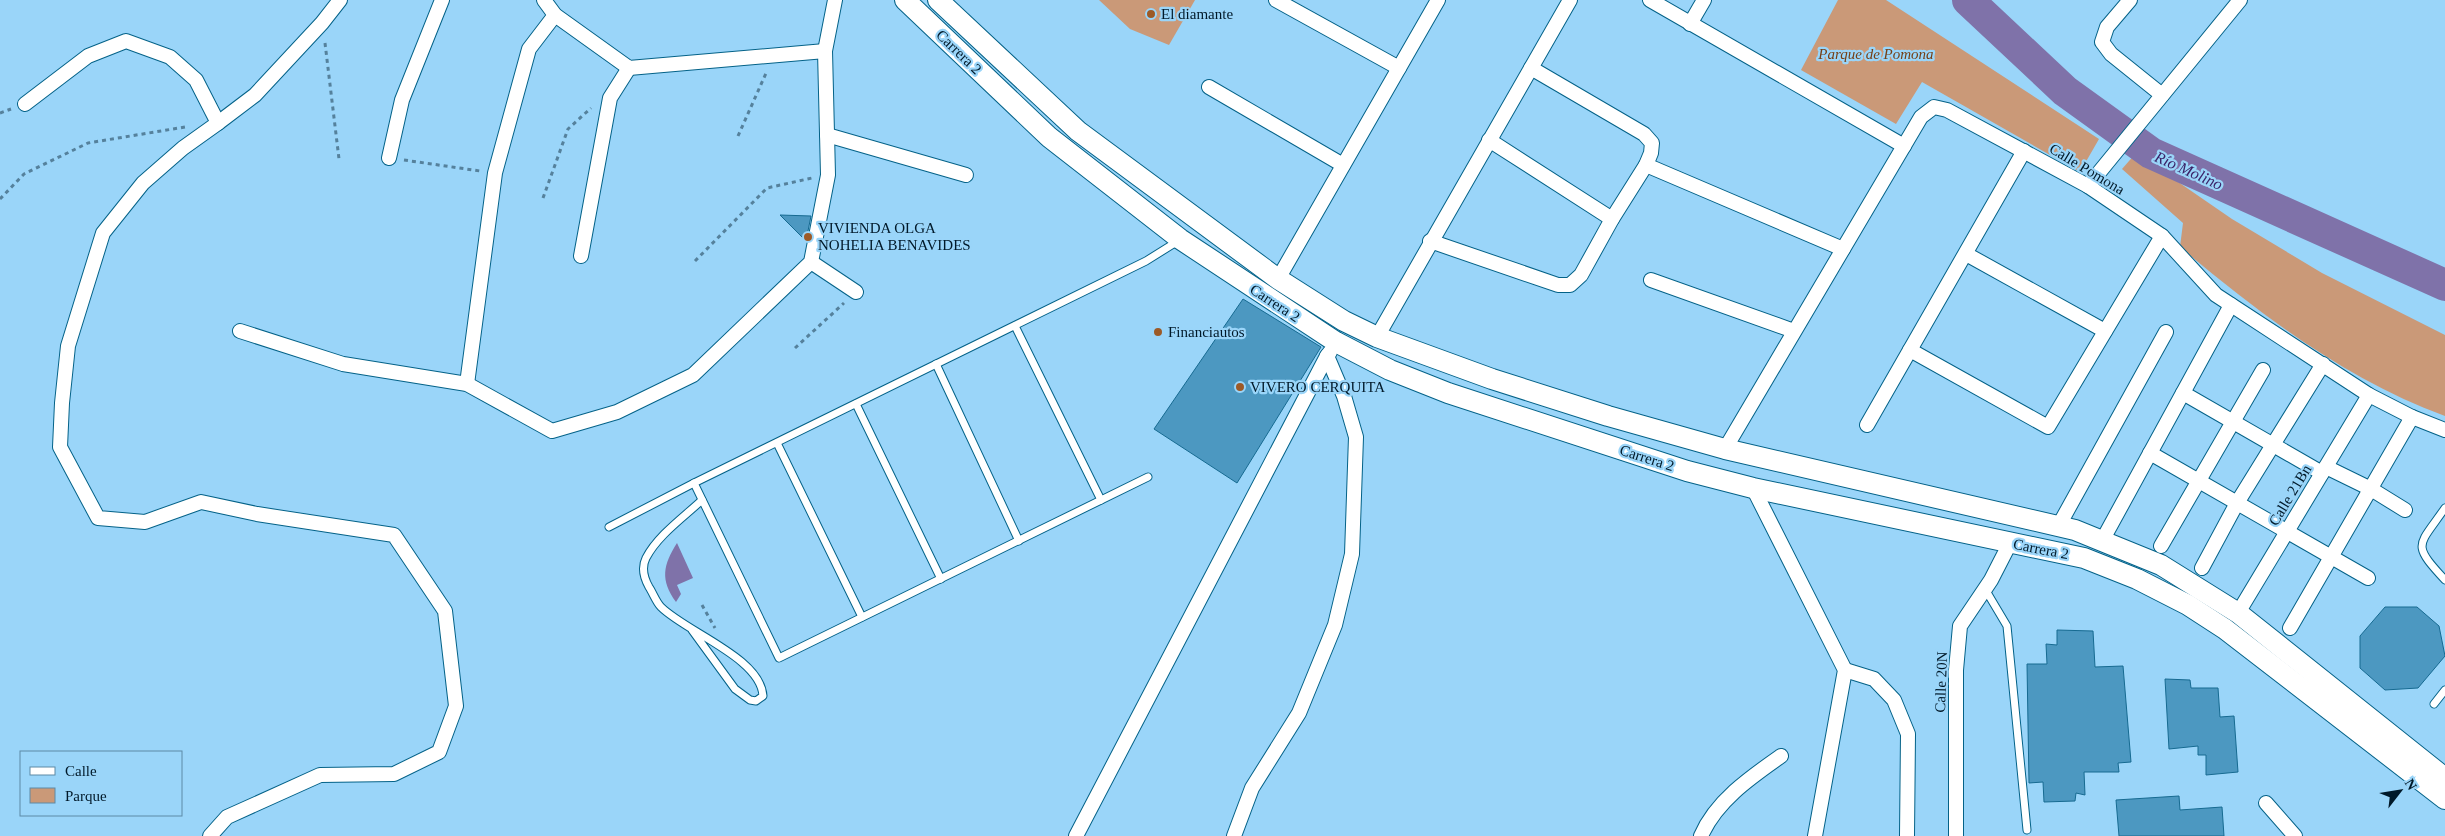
<svg xmlns="http://www.w3.org/2000/svg" width="2445" height="836" viewBox="0 0 2445 836" font-family="Georgia,serif">
	<rect width="100%" height="100%" fill="#9ad5f9"/>
	<g fill="#ca9978">
		<polygon points="1099,0 1195,0 1169,45 1130,29"/>
		<polygon points="1838,0 1886,0 2099,139 2080,172 1922,82 1896,124 1801,70"/>
		<path d="M2136,153L2232,219L2322,273L2445,335V416C2346,380 2260,314 2180,247L2183,223L2122,169Z"/>
	</g>
	<path fill="#7f72a9" d="M677,543L693,578L677,585L681,594L676,602C660,580 663,565 677,543Z"/>
	<g fill="none" stroke-linecap="round" stroke-linejoin="round">
		<polyline stroke="#7f72a9" stroke-width="32" points="1968,0 2065,91 2151,153 2445,285"/>
	</g>
	<g fill="#4c98c1" stroke="#166a91">
		<polygon points="780,215 811,216 806,241"/>
		<polygon points="1243,299 1321,347 1237,483 1154,429"/>
		<polygon points="2385,607 2417,607 2439,626 2445,656 2418,688 2385,690 2360,668 2360,636"/>
		<polygon points="2057,630 2093,631 2095,667 2123,666 2131,762 2118,763 2119,772 2084,772 2085,795 2076,793 2075,801 2044,802 2043,782 2029,783 2027,664 2047,664 2046,644 2057,645"/>
		<polygon points="2165,679 2190,680 2191,688 2218,688 2220,717 2234,716 2238,772 2206,775 2206,755 2198,755 2198,746 2169,749"/>
		<polygon points="2179,796 2180,810 2222,807 2224,836 2119,836 2116,800"/>
	</g>
	<g fill="none" stroke-linecap="round" stroke-linejoin="round">
		<g stroke="#046288" stroke-width="9">
			<g id="lane">
				<polyline points="1015,326 1101,500"/>
				<polyline points="936,364 1019,541"/>
				<polyline points="856,404 941,579"/>
				<polyline points="777,443 862,617"/>
				<polyline points="694,483 779,658 1148,477"/>
				<path d="M2445,508C2418,547 2411,543 2445,580"/>
				<polyline points="609,527 694,483 1146,261 1178,241"/>
				<polyline points="1985,589 2007,626 2027,830"/>
				<path d="M692,630L735,689L750,700L756,701L763,696C761,658 686,632 661,607C656,602 653,593 649,587C644,578 641,568 646,558C658,535 684,517 702,500"/>
				<polyline points="2434,704 2445,690"/>
			</g>
		</g>
		<g stroke="#046288" stroke-width="16">
			<g id="street">
				<polyline points="544,0 555,15 629,68 825,51"/>
				<polyline points="1276,0 1399,68"/>
				<polyline points="1650,0 1904,146"/>
				<polyline points="2130,0 2107,27 2102,42 2111,54 2162,95"/>
				<polyline points="1690,24 1704,0"/>
				<polyline points="1209,87 1343,165"/>
				<polyline points="25,104 88,56 126,41 170,57 196,80 218,123 183,148 143,183 103,233 68,346 62,403 60,447 98,518 145,522 201,502 257,514 394,535 445,611 456,706 439,752 394,774 320,775 227,817 210,836"/>
				<polyline points="218,123 255,95 322,23 340,0"/>
				<polyline points="827,135 966,175"/>
				<polyline points="1489,140 1612,219"/>
				<polyline points="389,158 402,100 442,0"/>
				<polyline points="1646,165 1843,249"/>
				<polyline points="2088,186 2240,0"/>
				<polyline points="1430,241 1558,285 1570,285 1581,275 1612,219 1646,165 1651,153 1652,143 1644,134 1531,68"/>
				<polyline points="1966,254 2105,331"/>
				<polyline points="581,256 610,98 629,68"/>
				<polyline points="811,262 856,292"/>
				<polyline points="1278,279 1438,0"/>
				<polyline points="1651,280 1794,331"/>
				<polyline points="240,331 343,364 467,384 552,431 617,412 693,375 811,262 828,175 825,51 835,0"/>
				<polyline points="1377,337 1570,0"/>
				<polyline points="1910,350 2048,427 2162,236"/>
				<polyline points="467,384 495,173 529,49 555,15"/>
				<polyline points="2183,393 2322,473"/>
				<polyline points="1867,425 2024,151"/>
				<polyline points="1725,449 1921,117 1934,107 1947,110 2088,186 2162,236 2216,295 2369,395 2412,417 2445,430"/>
				<polyline points="2150,453 2368,578"/>
				<polyline points="2326,467 2371,489 2405,510"/>
				<polyline points="1753,488 1845,670 1815,836"/>
				<polyline points="2058,527 2166,332"/>
				<polyline points="2102,541 2231,305"/>
				<polyline points="2161,546 2263,370"/>
				<polyline points="2202,568 2237,503 2323,364"/>
				<polyline points="2238,613 2369,395"/>
				<polyline points="2290,628 2412,417"/>
				<polyline points="1845,670 1874,679 1894,700 1908,734 1907,836"/>
				<polyline points="2266,803 2295,836"/>
				<polyline points="1076,836 1327,356"/>
				<polyline points="1234,836 1252,788 1299,713 1335,625 1352,554 1356,437 1344,396 1327,356 1330,352"/>
				<path d="M1701,836C1716,801 1751,777 1781,756"/>
				<polyline points="1956,836 1956,670 1960,626 1991,580 2010,543"/>
			</g>
		</g>
		<g stroke="#046288" stroke-width="22">
			<g id="secondary">
				<polyline points="905,0 1049,137 1180,239 1336,342 1390,370 1448,393 1687,471 1753,488 2084,558 2137,579 2188,605 2225,629 2445,799"/>
				<polyline points="938,0 1078,131 1278,279 1344,321 1377,337 1492,379 1608,416 1725,449 2075,530 2161,565 2238,613 2445,778"/>
			</g>
		</g>
		<g stroke="#55819c" stroke-width="3" stroke-dasharray="4 4" stroke-linecap="butt">
			<polyline points="325,43 339,159"/>
			<polyline points="0,113 11,109"/>
			<polyline points="738,136 767,71"/>
			<polyline points="404,160 480,171"/>
			<polyline points="543,198 568,129 591,108"/>
			<polyline points="0,199 24,174 88,143 185,127"/>
			<polyline points="695,261 767,188 812,178"/>
			<polyline points="795,348 844,303"/>
			<polyline points="702,605 715,628"/>
		</g>
		<use href="#lane" stroke="#fff" stroke-width="7"/>
		<use href="#street" stroke="#fff" stroke-width="14"/>
		<use href="#secondary" stroke="#fff" stroke-width="20"/>
	</g>
	<g fill="#9c5a27" stroke="#9ad5f9" stroke-width="2">
		<circle cx="1151" cy="14" r="5"/>
		<circle cx="808" cy="237" r="5"/>
		<circle cx="1158" cy="332" r="5"/>
		<circle cx="1240" cy="387" r="5"/>
	</g>
	<g text-anchor="middle" stroke-width="4.5" stroke-linejoin="round" paint-order="stroke">
		<g font-size="15" fill="#001929" stroke="#9ad5f9" text-anchor="start">
			<text x="1161" y="19">El diamante</text>
			<text x="818" y="233">VIVIENDA OLGA<tspan x="818" dy="17">NOHELIA BENAVIDES</tspan></text>
			<text x="1168" y="337">Financiautos</text>
			<text x="1250" y="392">VIVERO CERQUITA</text>
		</g>
		<g font-size="15" fill="#001929" stroke="#9ad5f9">
			<text transform="translate(959 52) rotate(44)" y="5">Carrera 2</text>
			<text transform="translate(2087 169) rotate(31)" y="5">Calle Pomona</text>
			<text transform="translate(1275 303) rotate(33)" y="5">Carrera 2</text>
			<text transform="translate(1647 458) rotate(18)" y="5">Carrera 2</text>
			<text transform="translate(2290 495) rotate(-59)" y="5">Calle 21Bn</text>
			<text transform="translate(2041 549) rotate(11)" y="5">Carrera 2</text>
			<text transform="translate(1941 682) rotate(-88)" y="5">Calle 20N</text>
		</g>
		<g font-size="15" font-style="italic" fill="#753f15" stroke="#9ad5f9">
			<text x="1876" y="59">Parque de Pomona</text>
		</g>
		<g font-size="16" font-style="italic" fill="#3b2469" stroke="#9ad5f9">
			<text transform="translate(2189 170) rotate(24)" y="6">Río Molino</text>
		</g>
	</g>
	<rect x="20" y="751" width="162" height="65" fill="#9ad5f9" stroke="#5c8aa6"/>
	<rect x="30" y="767" width="25" height="8" fill="#ffffff" stroke="#5c8aa6"/>
	<text x="65" y="776" font-size="15" fill="#001929">Calle</text>
	<rect x="30" y="788" width="25" height="15" fill="#ca9978" stroke="#5c8aa6"/>
	<text x="65" y="801" font-size="15" fill="#001929">Parque</text>
	<g transform="translate(2400 791) rotate(59)" stroke="#9ad5f9" stroke-width="4" paint-order="stroke">
	<path d="M0-4L9 19L0 12L-9 19Z" fill="#001929"/>
	<text y="-8" font-size="14" font-weight="bold" text-anchor="middle" fill="#001929">N</text>
	</g>
</svg>
